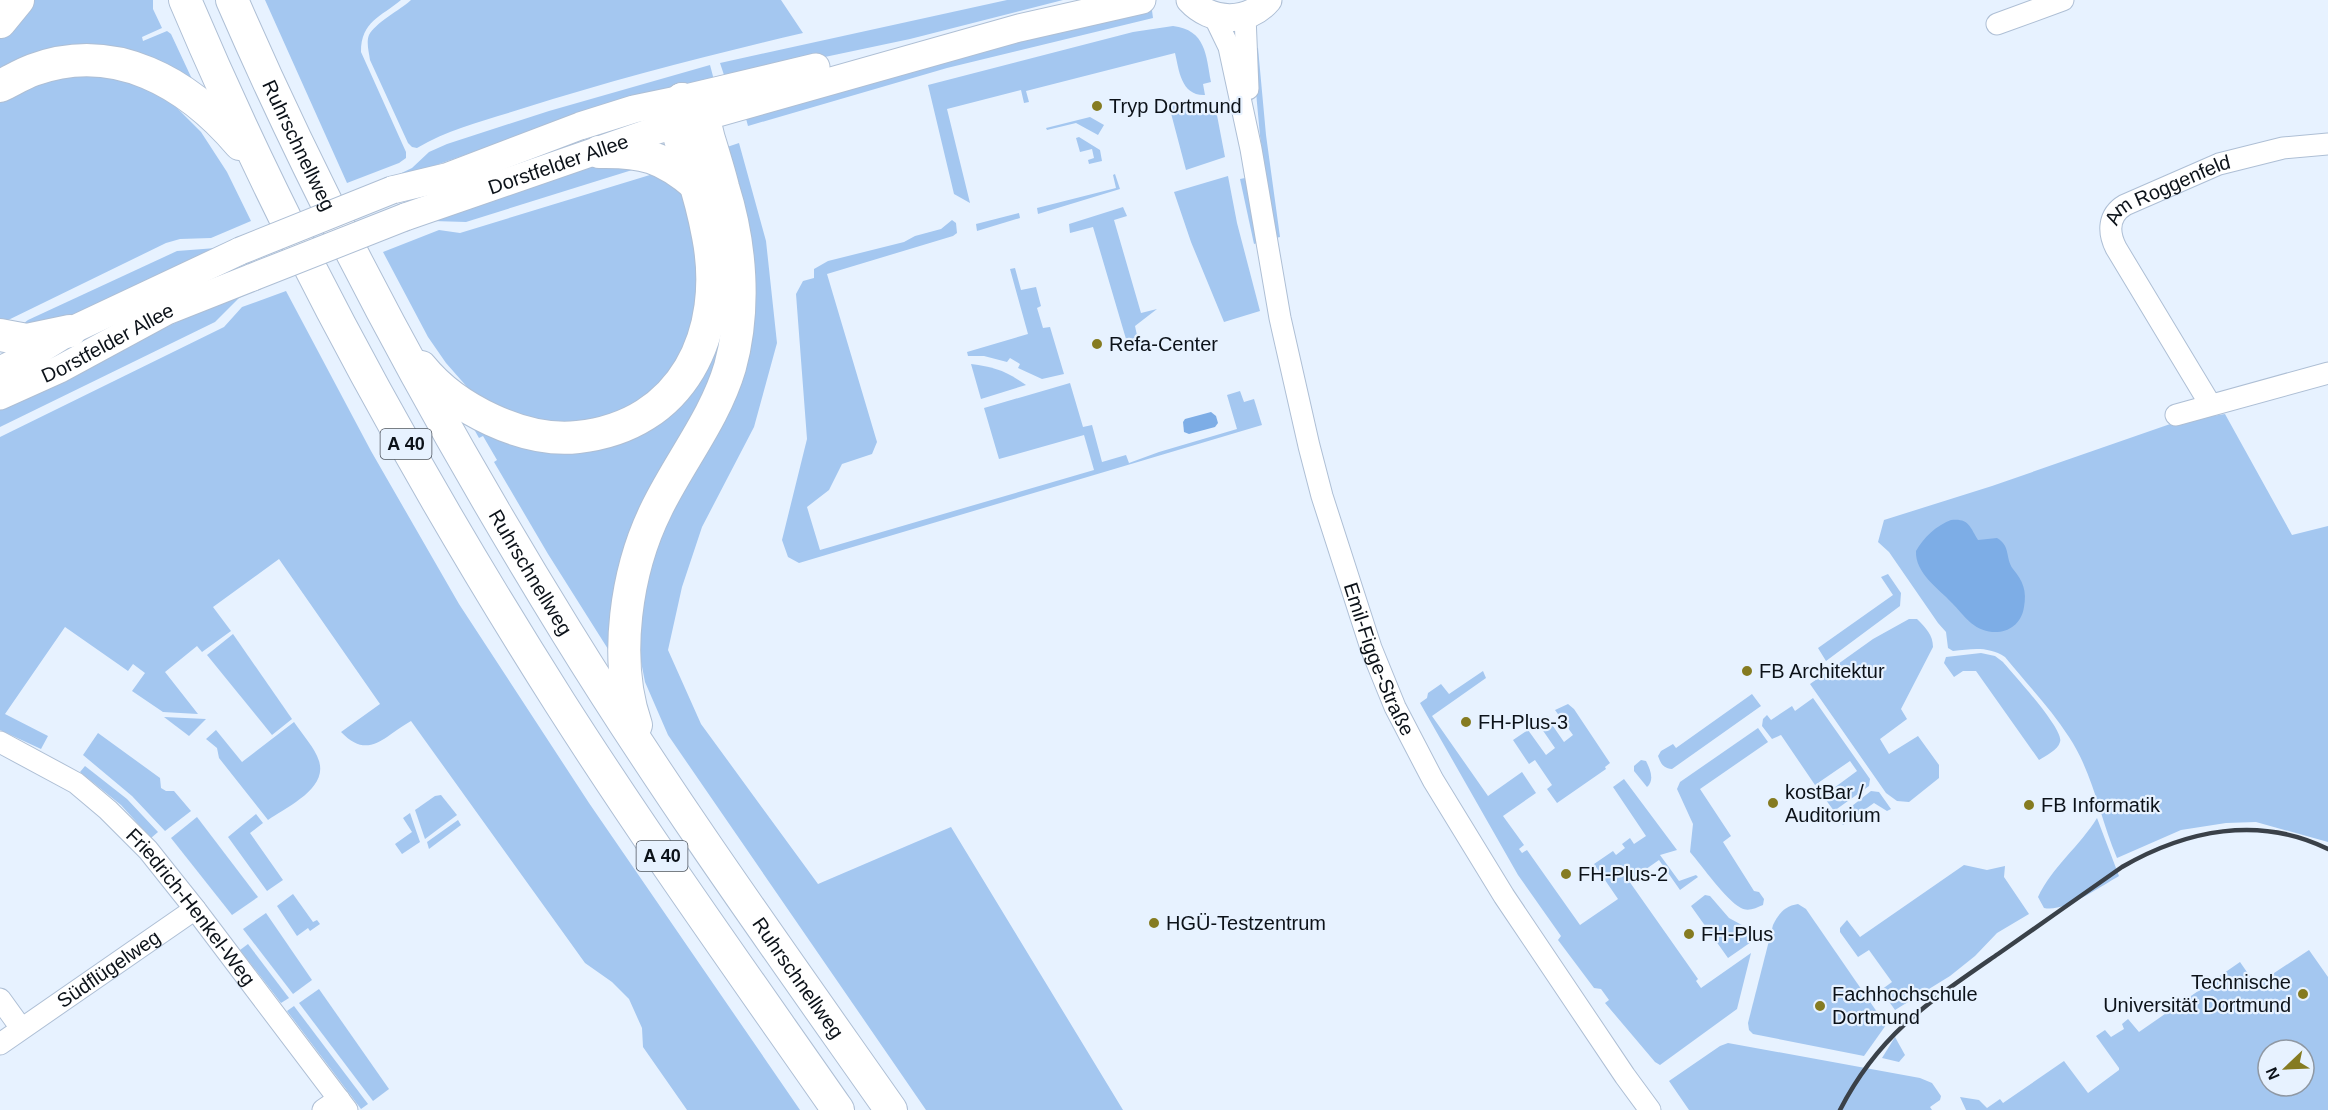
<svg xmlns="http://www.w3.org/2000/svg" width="2328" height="1110" viewBox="0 0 2328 1110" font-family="Helvetica,sans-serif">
	<rect width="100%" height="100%" fill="#e7f2ff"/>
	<g fill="#a4c7f0" fill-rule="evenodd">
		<polygon points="30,0 153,0 153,9 162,28 142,37 143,41 167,31 171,34 192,79 191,86 156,66 0,73 0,34"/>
		<path d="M265,0H401C381,17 361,21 361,52L406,152V158L399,163L347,183Z"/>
		<path d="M411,0H781L803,33C709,55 616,79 524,108C488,120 450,128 417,148L412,147L408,143L370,60C369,52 366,42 369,35C375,23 400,10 411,0Z"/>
		<polygon points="1007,0 1063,0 910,39 725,78 720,63"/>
		<polygon points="1151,3 1153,18 947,68 748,126 745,115"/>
		<path d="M1173,26C1206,30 1206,55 1211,82L1203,84L1205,95C1181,96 1179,70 1175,53L1026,91L1029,102L1024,103L1021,90L947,109L970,203L954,194L928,85L1133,32Z"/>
		<polygon points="1252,48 1258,48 1266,135 1280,237 1276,238 1260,136"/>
		<polygon points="710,65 714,80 476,151 388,182 387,180 412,168 429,152 447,144 549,111"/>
		<polygon points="100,69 165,96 201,132 227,172 251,221 211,238 180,239 166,243 0,324 0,97 18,85"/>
		<path d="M1173,100C1188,110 1198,111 1216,110L1225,157L1186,170L1168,102Z"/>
		<polygon points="1090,117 1104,125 1098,135 1076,123 1047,130 1046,128"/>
		<polygon points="1079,137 1100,150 1102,161 1089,164 1088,160 1094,158 1092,149 1080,152 1076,138"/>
		<polygon points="739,143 766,241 777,343 754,427 702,527 682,587 668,650 701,724 818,884 951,827 1123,1110 926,1110 668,735 645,682 637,641 647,554 751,335 755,268 746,216 727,147"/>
		<polygon points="586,166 645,166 466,222 433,221"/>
		<polygon points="663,171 690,200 704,257 693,347 641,408 562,430 499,411 468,388 446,363 428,337 383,252 439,230 460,233"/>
		<polygon points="1115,174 1120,189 1038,214 1037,208 1116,188 1113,175"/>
		<polygon points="1228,176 1237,223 1260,311 1224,322 1191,242 1174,192"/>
		<polygon points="1245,178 1257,243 1254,244 1240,179"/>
		<polygon points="1123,207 1127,216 1114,220 1141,313 1157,309 1135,326 1138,340 1126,339 1093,227 1070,233 1069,224"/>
		<polygon points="1019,213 1020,218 977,231 976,224"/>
		<polygon points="952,220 956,223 957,233 953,236 827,274 877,442 872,454 842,464 829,490 807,507 820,550 1094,470 1084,435 999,459 984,408 1070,383 1083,427 1092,425 1102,462 1126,455 1129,463 1159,452 1237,429 1227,395 1240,391 1244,402 1254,399 1262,425 799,563 788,557 782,540 807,439 796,294 803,281 814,278 814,269 828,261 904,242 915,236 941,229"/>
		<polygon points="216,248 52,326 19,327 28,320 177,251"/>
		<polygon points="1015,268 1021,290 1036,287 1041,306 1037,308 1043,328 1050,327 1064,374 1042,379 1018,368 1020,364 1010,358 1007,362 984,356 968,356 967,352 1028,334 1010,269"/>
		<polygon points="259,289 239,298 215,322 0,427 0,407 202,310"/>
		<path d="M286,291L371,451L459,604L589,803L800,1110H687L643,1047L642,1028L629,999L612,982L585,963L411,721C384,736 369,761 341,732L380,704L279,559L213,607L231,631L202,652L197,646L165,672L198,714L163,712L132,691L145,673L133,664L128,671L65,627L5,714L48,736L41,749L0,730V437L224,327L242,307Z"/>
		<polygon points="714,337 724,338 613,657 548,554 494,462 497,460 483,436 479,438 461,406 615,441"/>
		<path d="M971,364C995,367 1006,371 1026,385L981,399Z"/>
		<path d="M2225,414L2292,535L2328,526V842L2256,822L2226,823L2181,830L2117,858C2100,818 2093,773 2069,737C2051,709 2026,683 2005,657C1988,646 1972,649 1953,651L1948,648L1946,632L1938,623L1889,552L1878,542L1884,520L1992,486L2176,422Z"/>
		<polygon points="1888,574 1901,593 1900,606 1826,661 1818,648 1893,595 1881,577"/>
		<path d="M1909,619H1917C1926,628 1933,635 1933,647L1901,709L1907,719L1880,739L1889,754L1918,736L1939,765V778L1909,802L1897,801L1886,793L1810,684L1873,639Z"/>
		<polygon points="233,634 292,719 272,735 207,655"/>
		<path d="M1981,653L1995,656L2003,662C2013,674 2065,730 2060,742C2058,750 2045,756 2039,760L1976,671H1963L1954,677L1944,663L1946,657Z"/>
		<polygon points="1483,671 1486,678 1432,716 1488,796 1522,772 1536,793 1503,816 1524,845 1519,849 1522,853 1527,850 1580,925 1618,899 1594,864 1613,851 1616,855 1625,848 1622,844 1630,838 1634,844 1646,836 1613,787 1624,779 1677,850 1660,855 1679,881 1696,875 1698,877 1680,890 1659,860 1629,881 1698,979 1696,981 1701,988 1751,953 1737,1009 1660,1065 1655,1062 1605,1003 1609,1000 1601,989 1594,988 1558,940 1561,936 1518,875 1420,703 1427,698 1428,693 1441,684 1449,694"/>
		<path d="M1752,694L1761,706L1672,769C1663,768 1661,764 1658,756L1661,751L1673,744L1676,748Z"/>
		<polygon points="1813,698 1870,779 1869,786 1834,811 1823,796 1857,771 1850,761 1815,785 1781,735 1772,739 1762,726 1763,719 1767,715 1771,720 1792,706 1795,711"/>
		<polygon points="1568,704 1574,709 1610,763 1605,767 1606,769 1557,803 1547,789 1552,785 1535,760 1529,764 1513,740 1528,730 1546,755 1555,748 1537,722 1546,716 1564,742 1573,735 1555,710"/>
		<polygon points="164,717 206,719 189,736"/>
		<path d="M294,722C302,734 315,748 319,761C328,789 286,807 268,820L219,758L217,748L206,739L216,730L242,762Z"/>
		<path d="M1758,728L1768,742L1700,789L1731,836L1723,842L1754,891L1759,892L1764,899L1763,905C1756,908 1748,912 1741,908C1725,899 1703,867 1690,852L1693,824L1677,789L1680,782Z"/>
		<polygon points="98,733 160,778 161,788 166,791 174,791 191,811 165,831 132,796 83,755"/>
		<path d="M1641,760L1646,761C1650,769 1655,780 1647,787L1634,771V766Z"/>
		<polygon points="85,766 127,799 158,832 151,838 121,805 80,772"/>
		<polygon points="1871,791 1879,792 1891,809 1887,811 1874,803 1843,825 1838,817"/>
		<polygon points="441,795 457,815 425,839 415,810 435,796"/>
		<polygon points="410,813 420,842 402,854 395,844 412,832 403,818"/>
		<polygon points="256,814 263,823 250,833 283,880 267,891 228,837"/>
		<polygon points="197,817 258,897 232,915 171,838"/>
		<path d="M2097,818L2119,876C2101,886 2064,913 2044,908L2038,897C2052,867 2080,846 2097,818Z"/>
		<polygon points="458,820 461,825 429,849 427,842"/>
		<polygon points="1964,865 1987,870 2005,866 2004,877 2029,914 1997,933 1975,956 1950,976 1895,1010 1881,990 1892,982 1869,950 1858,957 1840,932 1840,928 1847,920 1860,937"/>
		<polygon points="293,894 313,922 317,920 320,924 310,931 308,928 297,936 277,906"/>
		<polygon points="1705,895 1710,896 1729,918 1751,930 1754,940 1728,958 1691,906"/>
		<path d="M1798,904L1806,909L1886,1025L1864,1056L1753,1034L1749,1030L1748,1023L1773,925C1779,913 1785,906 1798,904Z"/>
		<polygon points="266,913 312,980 293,994 243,929"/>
		<polygon points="248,944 289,998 281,1003 240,950"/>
		<path d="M2309,950L2328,977V1110H1966L1960,1097L1979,1100L1987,1108L2000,1099L2003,1103L2064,1061L2088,1093L2119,1070V1068L2096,1036L2105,1030L2111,1037L2124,1029L2122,1024L2128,1019L2139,1032L2240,962L2256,985ZM2268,1050H2304V1086H2268Z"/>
		<polygon points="319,989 389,1089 373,1101 299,1003"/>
		<polygon points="294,1006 368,1104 361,1109 287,1011"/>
		<polygon points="1895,1037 1905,1055 1899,1062 1882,1058"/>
		<polygon points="1728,1043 1920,1078 1932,1083 1941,1096 1940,1100 1930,1107 1932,1110 1689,1110 1669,1081 1720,1046"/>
	</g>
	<g fill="#7dade6">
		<polygon points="1211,412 1216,416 1218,423 1215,427 1189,434 1184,432 1183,422 1185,419"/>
		<path d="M1951,520C1969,518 1970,527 1978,540L1997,538C2011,546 2005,558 2013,569C2023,581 2027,591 2024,607C2020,634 1990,639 1971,623C1964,617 1958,609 1952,603C1938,588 1915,573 1916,551C1923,538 1937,525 1951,520Z"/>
	</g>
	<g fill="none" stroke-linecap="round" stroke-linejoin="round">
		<g stroke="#aebfd5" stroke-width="23">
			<g id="minor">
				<path id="s1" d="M1214,16L1229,47L1251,149L1280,318L1309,446L1322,496L1371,648L1395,707L1433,780L1504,896L1625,1076L1650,1110"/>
				<polyline points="1245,16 1248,89"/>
				<polyline points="1997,24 2063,0"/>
				<path id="s2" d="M2210,404L2116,248C2108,232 2108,215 2125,205L2219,164L2283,148L2328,144"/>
				<polyline points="2176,415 2328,373"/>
				<path id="s3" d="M0,742L76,783L108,810L148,850L195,909L347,1110"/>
				<polyline points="0,999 21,1028"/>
				<path id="s4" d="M0,1044L195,909"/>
				<polyline points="323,1110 339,1099"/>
			</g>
		</g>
		<g stroke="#aebfd5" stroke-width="29">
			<g id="major">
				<path d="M1190,0C1211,23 1248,24 1268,0"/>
				<polyline points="392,190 446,177 580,126 634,109 682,99 816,67"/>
				<path id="s5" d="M405,217L654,131L1019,28L1142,0"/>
				<polyline points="0,370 33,354 70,331 240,251"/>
				<path id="s6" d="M0,396L60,369L167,311L253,277"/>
			</g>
		</g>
		<g stroke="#aebfd5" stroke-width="34">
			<g id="highway">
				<path d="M185,0C288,244 418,479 560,703C648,841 744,975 838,1110"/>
				<path id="s7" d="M232,0C327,219 441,428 566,631C667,795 780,952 891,1110"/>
				<polyline points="0,22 18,0"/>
				<path d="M0,86C11,81 22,74 33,70C115,40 188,83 240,144"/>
				<path d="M599,152C643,151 663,157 696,185"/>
				<polyline points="0,335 27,340 70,331"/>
				<path d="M421,367C455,409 524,443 578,437C683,426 727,333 708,236C704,214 698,192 691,170C686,156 679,141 677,126C676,118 680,108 682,99"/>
				<path d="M636,725C613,659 626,570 657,508C680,461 715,418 730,367C746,309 741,244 723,187C719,171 714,155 709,139C707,133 706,123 702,117C698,111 688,105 682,99"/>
			</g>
		</g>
		<use href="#minor" stroke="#fff" stroke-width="21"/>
		<use href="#major" stroke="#fff" stroke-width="27"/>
		<use href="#highway" stroke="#fff" stroke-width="32"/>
		<path stroke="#3a4149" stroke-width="4.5" d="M1840,1110C1879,1034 1930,1001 1998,954C2039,925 2081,896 2122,867C2186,830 2259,815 2328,849"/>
		<g stroke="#aebfd5" stroke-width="29" stroke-linecap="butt">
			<g id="major-bridge">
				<polyline points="240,251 392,190"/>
				<polyline points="253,277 405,217"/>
			</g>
		</g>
		<use href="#major-bridge" stroke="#fff" stroke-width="27"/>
	</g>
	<g fill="#857b21" stroke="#e7f2ff" stroke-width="2">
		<circle cx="1097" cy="106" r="6"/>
		<circle cx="1097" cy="344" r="6"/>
		<circle cx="1747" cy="671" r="6"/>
		<circle cx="1466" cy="722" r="6"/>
		<circle cx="1773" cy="803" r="6"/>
		<circle cx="2029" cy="805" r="6"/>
		<circle cx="1566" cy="874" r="6"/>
		<circle cx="1154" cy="923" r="6"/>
		<circle cx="1689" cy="934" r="6"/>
		<circle cx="2303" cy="994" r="6"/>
		<circle cx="1820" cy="1006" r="6"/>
	</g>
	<g text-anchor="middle" stroke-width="4.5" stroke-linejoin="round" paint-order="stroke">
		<g fill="#e7f2ff" stroke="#4e555e" stroke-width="1.5">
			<rect x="380.5" y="429" width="51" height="30" rx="4.5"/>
			<rect x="636.5" y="841" width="51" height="30" rx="4.5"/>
		</g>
		<g font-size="18" font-weight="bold" fill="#0c1219">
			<text x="406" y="450">A 40</text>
			<text x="662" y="862">A 40</text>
		</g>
		<g font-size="20" fill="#0c1219" stroke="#e7f2ff" text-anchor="start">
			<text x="1109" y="113">Tryp Dortmund</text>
			<text x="1109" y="351">Refa-Center</text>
			<text x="1759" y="678">FB Architektur</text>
			<text x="1478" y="729">FH-Plus-3</text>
			<text x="1785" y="799">kostBar /<tspan x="1785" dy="23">Auditorium</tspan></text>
			<text x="2041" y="812">FB Informatik</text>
			<text x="1578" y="881">FH-Plus-2</text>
			<text x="1166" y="930">HGÜ-Testzentrum</text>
			<text x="1701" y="941">FH-Plus</text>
			<text x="2291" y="989" text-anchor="end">Technische<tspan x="2291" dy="23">Universität Dortmund</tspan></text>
			<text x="1832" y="1001">Fachhochschule<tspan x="1832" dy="23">Dortmund</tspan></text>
		</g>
		<g font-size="20" fill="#0c1219" stroke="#e7f2ff">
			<text dy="7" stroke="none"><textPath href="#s7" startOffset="160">Ruhrschnellweg</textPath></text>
			<text dy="7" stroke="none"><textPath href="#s5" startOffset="162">Dorstfelder Allee</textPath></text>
			<text dy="7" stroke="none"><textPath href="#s2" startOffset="276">Am Roggenfeld</textPath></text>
			<text dy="7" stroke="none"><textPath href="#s6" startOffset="120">Dorstfelder Allee</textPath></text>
			<text dy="7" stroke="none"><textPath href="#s7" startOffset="646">Ruhrschnellweg</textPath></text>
			<text dy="7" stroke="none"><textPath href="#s1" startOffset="666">Emil-Figge-Straße</textPath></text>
			<text dy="7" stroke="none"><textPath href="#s3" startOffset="256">Friedrich-Henkel-Weg</textPath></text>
			<text dy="7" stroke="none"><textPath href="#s4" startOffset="132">Südflügelweg</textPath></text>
			<text dy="7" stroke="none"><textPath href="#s7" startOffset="1132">Ruhrschnellweg</textPath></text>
		</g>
	</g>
	<g transform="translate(2286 1068) rotate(247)"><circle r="28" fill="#e7f2ff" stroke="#8f98a3" stroke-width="1.5"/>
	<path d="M0-4.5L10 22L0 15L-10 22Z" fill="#857b21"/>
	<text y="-9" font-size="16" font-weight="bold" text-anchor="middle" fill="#0c1219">N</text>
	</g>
</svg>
